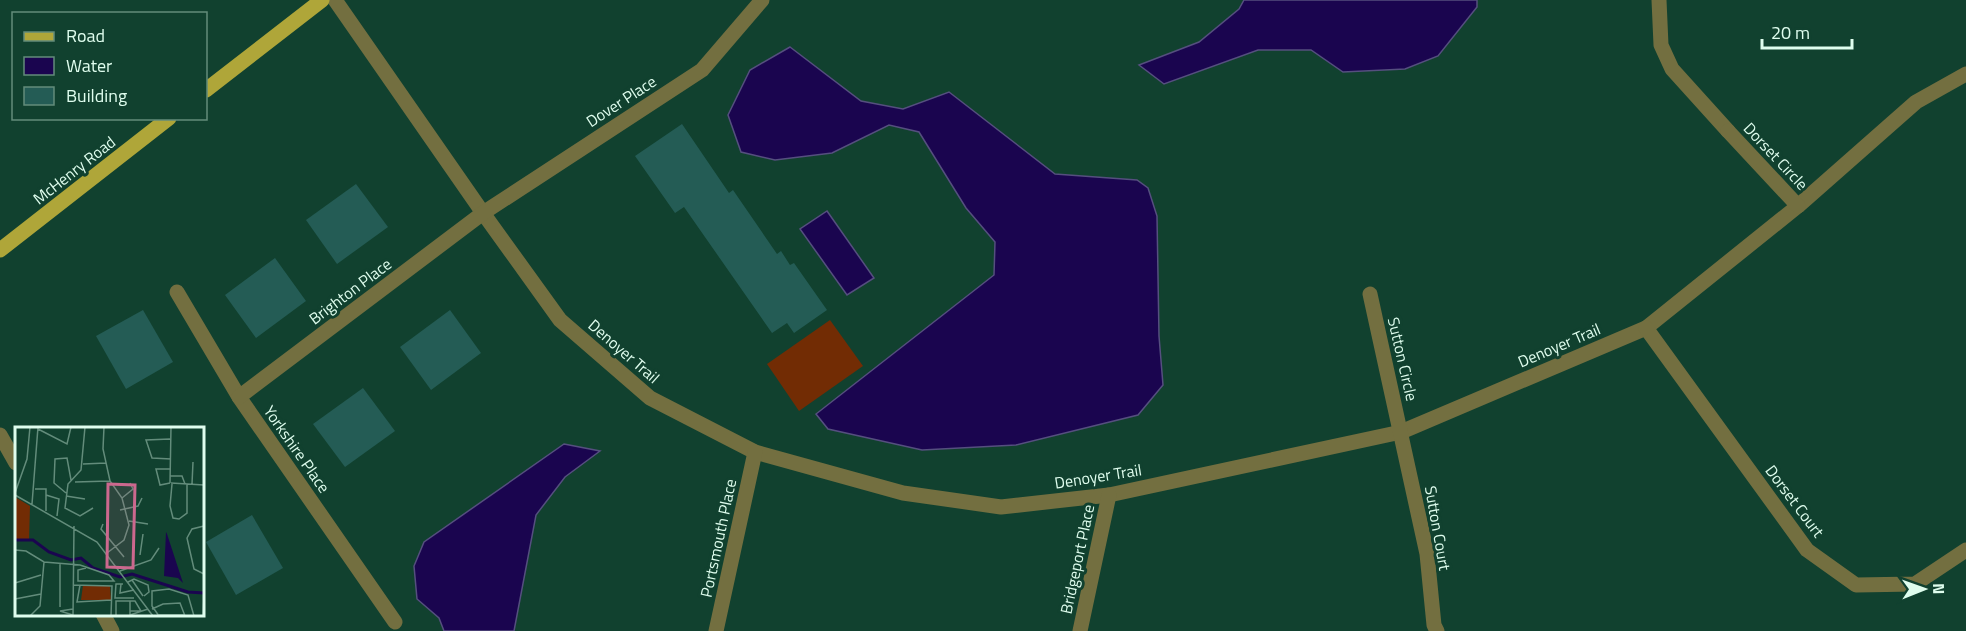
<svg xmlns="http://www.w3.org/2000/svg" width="1966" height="631" viewBox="0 0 1966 631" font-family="'Titillium Web',sans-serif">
	<rect width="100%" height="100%" fill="#11412f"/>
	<polygon fill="#722c04" points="830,320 863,366 799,411 767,364"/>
	<g fill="#1a054f" stroke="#554f7f" stroke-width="1.5">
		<polygon points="1244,0 1477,0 1477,7 1438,56 1405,69 1343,72 1311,50 1258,50 1164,84 1139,65 1199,42 1239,9"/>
		<polygon points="790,47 861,101 903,109 949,92 1055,174 1137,180 1148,188 1157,216 1159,336 1163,385 1138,415 1016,445 922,450 828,429 816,414 994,275 995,242 966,208 919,132 889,125 832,153 775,160 741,152 728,115 750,70"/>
		<polygon points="827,211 874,278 847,295 800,229"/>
		<polygon points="564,444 600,451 565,477 536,515 514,631 444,631 439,618 417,599 414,566 424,542"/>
	</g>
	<g fill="#245c55">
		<polygon points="682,124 729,193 733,190 777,254 781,251 790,265 794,263 827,310 794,333 787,323 772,333 684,207 675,213 635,156"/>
		<polygon points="356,184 388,227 337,264 306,220"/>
		<polygon points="275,258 306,301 256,338 225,295"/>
		<polygon points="143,310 173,362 126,389 96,336"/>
		<polygon points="450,310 481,353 431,390 400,347"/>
		<polygon points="363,388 395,431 345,467 313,424"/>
		<polygon points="252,515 283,568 236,595 206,542"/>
	</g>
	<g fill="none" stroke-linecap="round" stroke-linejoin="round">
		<polyline stroke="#736f40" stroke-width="15" points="1659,0 1661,45 1672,69 1728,131"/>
		<g stroke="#736f40" stroke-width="15">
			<polyline points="335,0 483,213 560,320 650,398 755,452 903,493 1001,507 1109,495 1401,432 1646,328 1798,206 1916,102 1966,74"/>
			<polyline points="1728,131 1798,206"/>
			<polyline points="177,292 239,397 395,622"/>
			<polyline points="1370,294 1427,554 1434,625 1437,631"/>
			<polyline points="1646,328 1807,550 1856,585 1915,584 1966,550"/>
			<polyline points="239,397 483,213 702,70 762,0"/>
			<polyline points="0,435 16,463"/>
			<polyline points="103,614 112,631"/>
			<polyline points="716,631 755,452"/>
			<polyline points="1080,631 1109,495"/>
		</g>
		<g stroke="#afa639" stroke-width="15">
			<polyline points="206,90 322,0"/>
			<polyline points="0,250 169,118"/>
		</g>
	</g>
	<g text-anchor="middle" stroke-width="6" stroke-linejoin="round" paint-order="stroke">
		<g font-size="16" fill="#dffdee" stroke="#11412f">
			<text transform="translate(621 101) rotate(-33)" y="6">Dover Place</text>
			<text transform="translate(1776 156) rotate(47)" y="6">Dorset Circle</text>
			<text transform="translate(74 170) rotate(-38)" y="6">McHenry Road</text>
			<text transform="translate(350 291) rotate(-37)" y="6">Brighton Place</text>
			<text transform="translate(1559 345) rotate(-23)" y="6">Denoyer Trail</text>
			<text transform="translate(624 351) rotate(41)" y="6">Denoyer Trail</text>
			<text transform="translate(1403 359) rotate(77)" y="6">Sutton Circle</text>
			<text transform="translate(297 449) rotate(55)" y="6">Yorkshire Place</text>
			<text transform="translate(1098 476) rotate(-9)" y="6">Denoyer Trail</text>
			<text transform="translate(1795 501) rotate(53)" y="6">Dorset Court</text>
			<text transform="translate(1438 528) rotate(80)" y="6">Sutton Court</text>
			<text transform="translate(718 538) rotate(-78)" y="6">Portsmouth Place</text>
			<text transform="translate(1077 559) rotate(-78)" y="6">Bridgeport Place</text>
		</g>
	</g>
	<g transform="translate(15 427)">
		<rect width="189" height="189" fill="#11412f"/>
		<path d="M0,70L15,79L14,114H0ZM68,158L95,159L96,173H66Z" fill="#722c04"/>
		<path d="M151,105L152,107L168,156L163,151L149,149Z" fill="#1a054f"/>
		<path fill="none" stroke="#1a054f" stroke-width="3" d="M0,113H18L34,125L56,133L66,131L78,141L105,150L117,147L173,165L189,166"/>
		<path fill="none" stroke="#638c7b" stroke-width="1.5" d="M70,0L66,43L53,57L50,81L65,89L78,81M89,0L88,22L95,54L107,71L114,98L109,113L92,126M23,2L52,17L56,0M155,12L131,13L137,31L156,32M68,37L91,36M155,49H167L170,57M60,55L95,54M155,56L156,0M155,56L145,58L141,42H156M156,56L189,58M157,57L155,79L158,91L164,92L172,86V57M177,57L178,35M20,62H31V84M0,66L12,32L15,0M51,66L39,56L40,32L52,31L56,53M0,68L82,115L138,189M31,68L44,72L42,89M51,69L70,72M107,71L118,62L115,56M17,77L23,0M105,83L123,79L127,71M114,94L133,97M88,97L86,102L109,130M189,99L177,102L172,111L179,142L189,147M0,123L11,124L29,135L65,138L94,148L99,154H63V143L71,141M125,128L128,107M105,144L136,133L144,121M117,153L128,169M113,155L119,152L133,158L134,165L129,169M0,156L26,148M106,157L105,166L119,163M108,157H101L100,171H119M58,158L97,159L96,189M65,158L62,175L96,173M0,172L26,167M45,180V137M137,182L148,177L165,176L170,189M115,184H126L120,174H115M58,188L45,184L58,182M115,188L133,182M144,188H170M15,189L25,179L29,135M58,189L59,99M101,189V174H115V189M144,189L137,179V164L154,162L173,168L179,189M188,189L189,169"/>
		<path fill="#cc688e" fill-opacity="0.15" stroke="#cc688e" stroke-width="3" d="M93,57L120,58L118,141L92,140Z"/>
		<rect width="189" height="189" fill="none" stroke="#dffdee" stroke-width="3"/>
	</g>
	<rect x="12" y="12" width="195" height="108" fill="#11412f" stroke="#638c7b" stroke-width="1.5"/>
	<rect x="24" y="32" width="30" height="9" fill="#afa639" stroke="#638c7b" stroke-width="1.5"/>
	<text x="66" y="42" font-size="18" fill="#dffdee">Road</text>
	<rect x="24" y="57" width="30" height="18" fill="#1a054f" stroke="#638c7b" stroke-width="1.5"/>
	<text x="66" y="72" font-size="18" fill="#dffdee">Water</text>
	<rect x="24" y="87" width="30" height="18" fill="#245c55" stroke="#638c7b" stroke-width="1.5"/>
	<text x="66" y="102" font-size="18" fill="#dffdee">Building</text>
	<g transform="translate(1924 589) rotate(89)" stroke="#11412f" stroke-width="4.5" paint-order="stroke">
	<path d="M0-4.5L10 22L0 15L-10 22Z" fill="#dffdee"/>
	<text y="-9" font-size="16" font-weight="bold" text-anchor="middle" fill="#dffdee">N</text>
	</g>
	<path d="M1762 39v9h90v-9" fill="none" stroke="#dffdee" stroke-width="3"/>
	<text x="1771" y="39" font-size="18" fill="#dffdee" stroke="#11412f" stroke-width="4.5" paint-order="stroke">20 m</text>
</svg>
